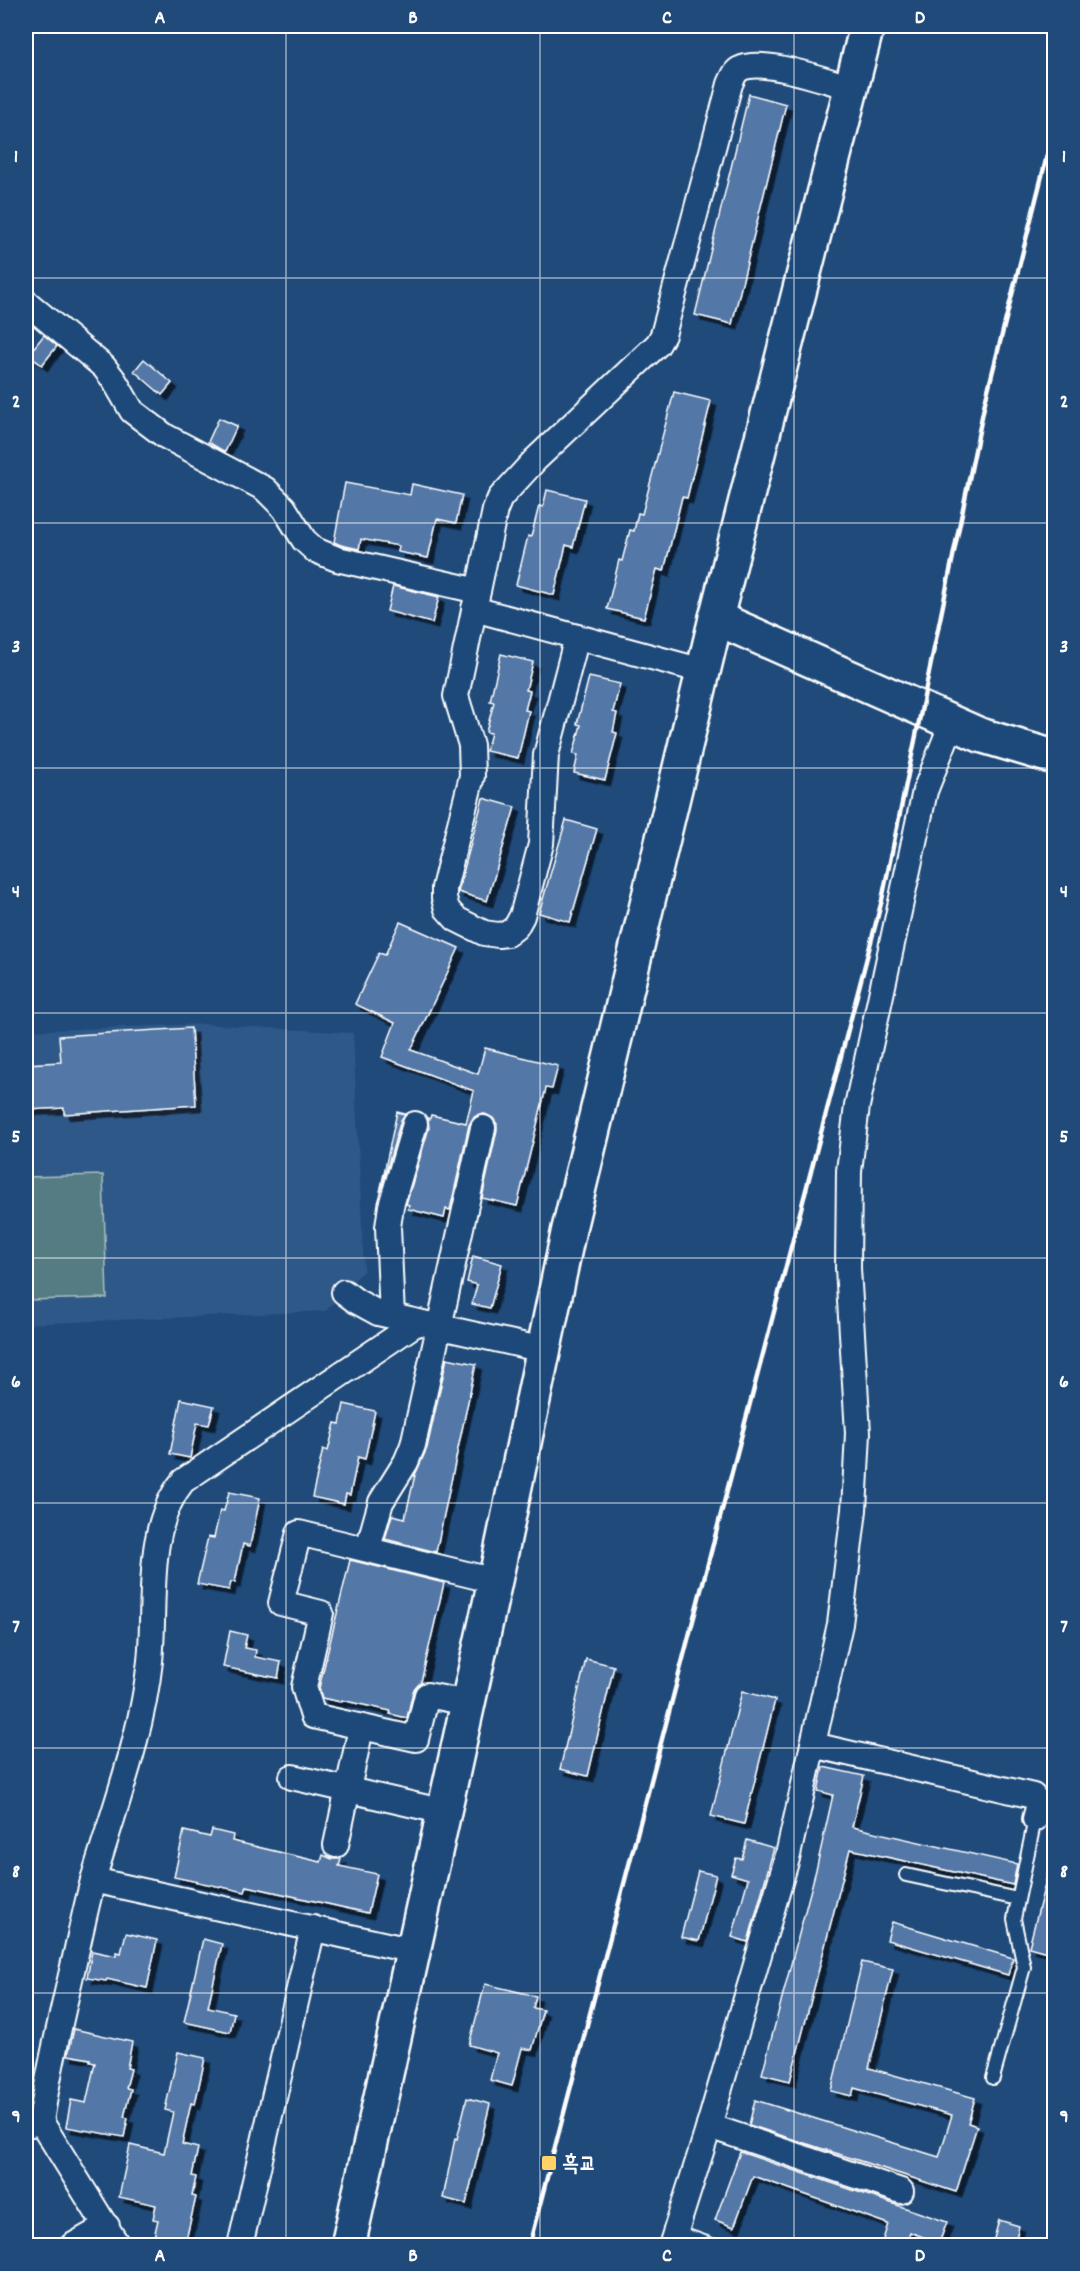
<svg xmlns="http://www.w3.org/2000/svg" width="1080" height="2271" viewBox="0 0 1080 2271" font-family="Dekko,'Poor Story',sans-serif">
	<defs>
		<filter id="shadow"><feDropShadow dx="5.5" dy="5.5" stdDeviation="0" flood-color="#0009"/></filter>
	</defs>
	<rect width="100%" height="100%" fill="#1f4a7a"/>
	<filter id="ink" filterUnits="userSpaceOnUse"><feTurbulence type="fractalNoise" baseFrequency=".0167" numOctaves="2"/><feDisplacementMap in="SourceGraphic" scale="12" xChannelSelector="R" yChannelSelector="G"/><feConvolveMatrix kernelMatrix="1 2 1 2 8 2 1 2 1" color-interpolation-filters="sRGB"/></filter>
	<g filter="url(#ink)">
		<polygon fill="#2f5887" points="203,1024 353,1033 364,1270 326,1311 26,1324 26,1031"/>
		<polygon fill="#567c83" stroke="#aabec1" stroke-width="1.5" points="103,1175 107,1298 26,1300 26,1177"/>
		<g fill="#5377a6" stroke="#fff" stroke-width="1.5" filter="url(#shadow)">
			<polygon points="749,94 786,104 732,324 695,315"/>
			<polygon points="44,335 57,346 42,365 28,355"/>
			<polygon points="144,359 172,383 162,395 134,371"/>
			<polygon points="674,392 711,401 687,498 682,497 664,571 657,569 644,618 607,609 619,560 622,561 630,530 634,531 638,513 642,514"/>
			<polygon points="219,418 237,426 225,452 208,442"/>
			<polygon points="345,483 410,495 412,484 462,495 456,523 437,519 428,558 398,552 399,546 361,539 359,549 341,545 334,542"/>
			<polygon points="547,490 585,499 573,547 566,545 554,595 516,585 528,536 531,537 539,506 543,507"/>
			<polygon points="393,586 439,597 432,623 387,611"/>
			<polygon points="501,654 533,662 526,690 530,691 525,710 529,711 518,758 486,751 491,733 486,732 494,702 490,701"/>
			<polygon points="589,677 620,684 613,712 617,713 613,732 617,733 605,780 574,773 578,755 573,754 581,725 577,724"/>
			<polygon points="483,798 515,807 487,901 458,892"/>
			<polygon points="566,820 597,829 570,922 539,913"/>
			<polygon points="400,922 459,948 411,1050 478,1074 485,1048 558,1066 552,1089 546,1088 517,1206 482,1198 497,1130 497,1124 493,1118 485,1114 479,1114 473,1118 469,1125 450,1210 446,1209 444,1218 408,1209 409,1205 406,1204 429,1128 428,1118 430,1119 431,1115 466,1123 474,1091 382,1057 395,1023 355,1004 379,953 385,955"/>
			<polygon points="191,1028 196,1105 64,1114 64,1108 26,1110 26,1064 61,1062 59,1036"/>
			<polygon points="397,1112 405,1114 401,1120 380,1192"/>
			<polygon points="473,1256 502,1264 490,1308 472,1304 477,1285 467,1282"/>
			<polygon points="447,1358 476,1364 436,1552 385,1539 392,1515 405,1518 415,1475 427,1448"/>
			<polygon points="181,1399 214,1406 209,1425 197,1423 190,1458 170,1454"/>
			<polygon points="344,1404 375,1411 365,1459 358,1457 350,1495 346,1494 344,1504 312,1497 323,1449 328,1451 335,1423 340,1424"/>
			<polygon points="229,1492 260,1498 250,1546 243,1544 235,1582 231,1582 229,1590 197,1584 208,1537 214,1538 220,1510 224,1511"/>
			<polygon points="350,1560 444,1583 421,1682 413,1691 407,1718 390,1714 391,1711 341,1700 341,1702 322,1698 319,1688"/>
			<polygon points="230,1631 247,1635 244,1648 256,1650 255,1657 281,1662 278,1678 223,1667"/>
			<polygon points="586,1659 614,1666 588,1776 560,1769"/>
			<polygon points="742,1691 775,1700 744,1824 711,1816"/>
			<polygon points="823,1767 864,1776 852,1827 1017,1864 1013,1885 850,1849 790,2081 762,2074 817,1866 833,1795 818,1791"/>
			<polygon points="212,1830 233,1835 232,1841 321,1862 323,1855 332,1859 341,1859 339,1866 377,1874 368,1913 247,1886 245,1892 174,1877 184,1831 210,1837"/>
			<polygon points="747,1840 774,1848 748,1942 732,1937 748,1879 731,1874 736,1858 742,1859"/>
			<polygon points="1049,1868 1054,1869 1054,1954 1029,1947"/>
			<polygon points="698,1871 716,1875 699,1941 681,1937"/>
			<polygon points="892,1922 1013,1958 1008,1975 887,1940"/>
			<polygon points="126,1933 157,1940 147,1988 107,1979 106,1981 87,1978 92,1951 116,1956 116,1952 121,1953"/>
			<polygon points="203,1939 222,1944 208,2007 234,2013 230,2032 184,2022"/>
			<polygon points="862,1962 893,1969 869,2068 975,2098 968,2123 977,2126 956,2192 749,2125 755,2100 939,2157 952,2115 854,2088 852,2096 831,2091"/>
			<polygon points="485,1984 536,1996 533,2008 543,2010 532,2050 522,2048 512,2086 490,2080 497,2053 469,2045"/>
			<polygon points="74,2029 132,2042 127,2068 131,2069 126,2088 131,2089 124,2117 128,2118 124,2137 66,2127 71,2100 86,2103 95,2063 90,2062 90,2059 68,2055"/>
			<polygon points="178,2052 205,2058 195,2104 191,2103 182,2144 198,2148 192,2176 196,2177 192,2196 196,2197 185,2244 154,2237 158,2220 153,2219 156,2205 119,2197 130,2145 164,2153 173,2112 165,2110"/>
			<polygon points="467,2098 490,2104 466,2204 443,2198 455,2138 457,2139"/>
			<polygon points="740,2152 947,2222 939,2243 910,2232 905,2246 881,2246 888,2224 753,2176 734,2227 715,2220"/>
			<polygon points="999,2220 1019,2226 1014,2246 992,2246"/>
		</g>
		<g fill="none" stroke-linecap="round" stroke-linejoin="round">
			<g stroke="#fff" stroke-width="16">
				<g id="lane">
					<polyline points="906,1875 1018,1899"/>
					<polyline points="993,2078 1024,1967 1014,1919 1035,1819"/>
					<polyline points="676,2232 715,2246"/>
				</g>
			</g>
			<g stroke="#fff" stroke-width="28">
				<g id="street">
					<polyline points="26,302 104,367 114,380 132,411 165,436 265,489 284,508 304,540 315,550 337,559 478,591"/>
					<polyline points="474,609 703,671"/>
					<path d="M577,637L546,755L541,844L522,916L516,927L507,934L498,935L484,933L456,919L447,909L444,898V888L472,776L471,745L456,696L495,510L500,498L535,460L658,344L663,335L730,84C733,78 735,71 740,69C762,57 826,81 850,87"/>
					<polyline points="344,1292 356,1301 378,1313 544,1350"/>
					<polyline points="392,1316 388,1227 391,1206 415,1124"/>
					<polyline points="368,1548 381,1502 406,1462 413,1445 483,1128"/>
					<polyline points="468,1703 427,1695 416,1739 313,1716 304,1687 321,1613 281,1603 299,1533 495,1581"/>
					<polyline points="813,1745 1033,1796 1039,1804 1035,1819"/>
					<polyline points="292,1777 445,1812"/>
					<polyline points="336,1845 361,1728"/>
					<polyline points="93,1880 414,1951"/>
					<path d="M41,2122C48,2072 60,2024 71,1975C79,1942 85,1909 94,1877C115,1806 142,1735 150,1661C156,1602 144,1529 183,1481L418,1322"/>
					<polyline points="26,2125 41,2122 45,2128 118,2246"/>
					<polyline points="709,2126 901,2191"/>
					<polyline points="72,2246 107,2226"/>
					<polyline points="240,2246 313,1928"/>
					<polyline points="671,2246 706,2136 788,1855 840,1624 854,1510 858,1433 848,1268 849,1171 857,1106 925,791 952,723"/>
				</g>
			</g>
			<g stroke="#fff" stroke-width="38">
				<polyline id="secondary" points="716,618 980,735 1054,757"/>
			</g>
			<g stroke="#fff" stroke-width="38">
				<polyline id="primary" points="348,2246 495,1581 569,1229 716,618 867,26"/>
			</g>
			<use href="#lane" stroke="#1f4a7a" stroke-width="12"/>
			<use href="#street" stroke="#1f4a7a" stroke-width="24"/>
			<use href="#secondary" stroke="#1f4a7a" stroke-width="33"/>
			<use href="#primary" stroke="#1f4a7a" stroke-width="33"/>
			<polyline stroke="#fff" stroke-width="4.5" points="529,2246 882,900 985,402 1054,128"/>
		</g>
	</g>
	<path fill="none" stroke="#fff" stroke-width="1.5" stroke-opacity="0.55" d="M286,26V2246M540,26V2246M794,26V2246M26,278H1054M26,523H1054M26,768H1054M26,1013H1054M26,1258H1054M26,1503H1054M26,1748H1054M26,1993H1054"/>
	<rect fill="#ffd166" stroke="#1f4a7a" stroke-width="2" x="541" y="2155" width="16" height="16" rx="3"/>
	<g text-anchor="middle" stroke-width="4.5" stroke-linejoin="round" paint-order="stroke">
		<g font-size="21" font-weight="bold" fill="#fff" stroke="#1f4a7a" text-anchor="start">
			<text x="562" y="2170">흑교</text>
		</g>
	</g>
	<rect width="1080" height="2271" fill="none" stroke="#1f4a7a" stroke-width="66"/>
	<rect x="33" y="33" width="1014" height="2205" fill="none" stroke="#fff" stroke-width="2"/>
	<g font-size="20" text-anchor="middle" font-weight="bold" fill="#fff">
		<text x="160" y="23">A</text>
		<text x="413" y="23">B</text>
		<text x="667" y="23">C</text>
		<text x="920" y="23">D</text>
		<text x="16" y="162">1</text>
		<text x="1064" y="162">1</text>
		<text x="16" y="407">2</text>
		<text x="1064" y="407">2</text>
		<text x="16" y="652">3</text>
		<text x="1064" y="652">3</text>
		<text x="16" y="897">4</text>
		<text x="1064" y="897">4</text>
		<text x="16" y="1142">5</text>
		<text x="1064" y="1142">5</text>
		<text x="16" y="1387">6</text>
		<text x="1064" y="1387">6</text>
		<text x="16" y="1632">7</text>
		<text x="1064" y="1632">7</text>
		<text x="16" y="1877">8</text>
		<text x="1064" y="1877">8</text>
		<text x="16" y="2122">9</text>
		<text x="1064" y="2122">9</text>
		<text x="160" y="2261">A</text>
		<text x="413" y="2261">B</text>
		<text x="667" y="2261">C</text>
		<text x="920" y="2261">D</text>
	</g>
</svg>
